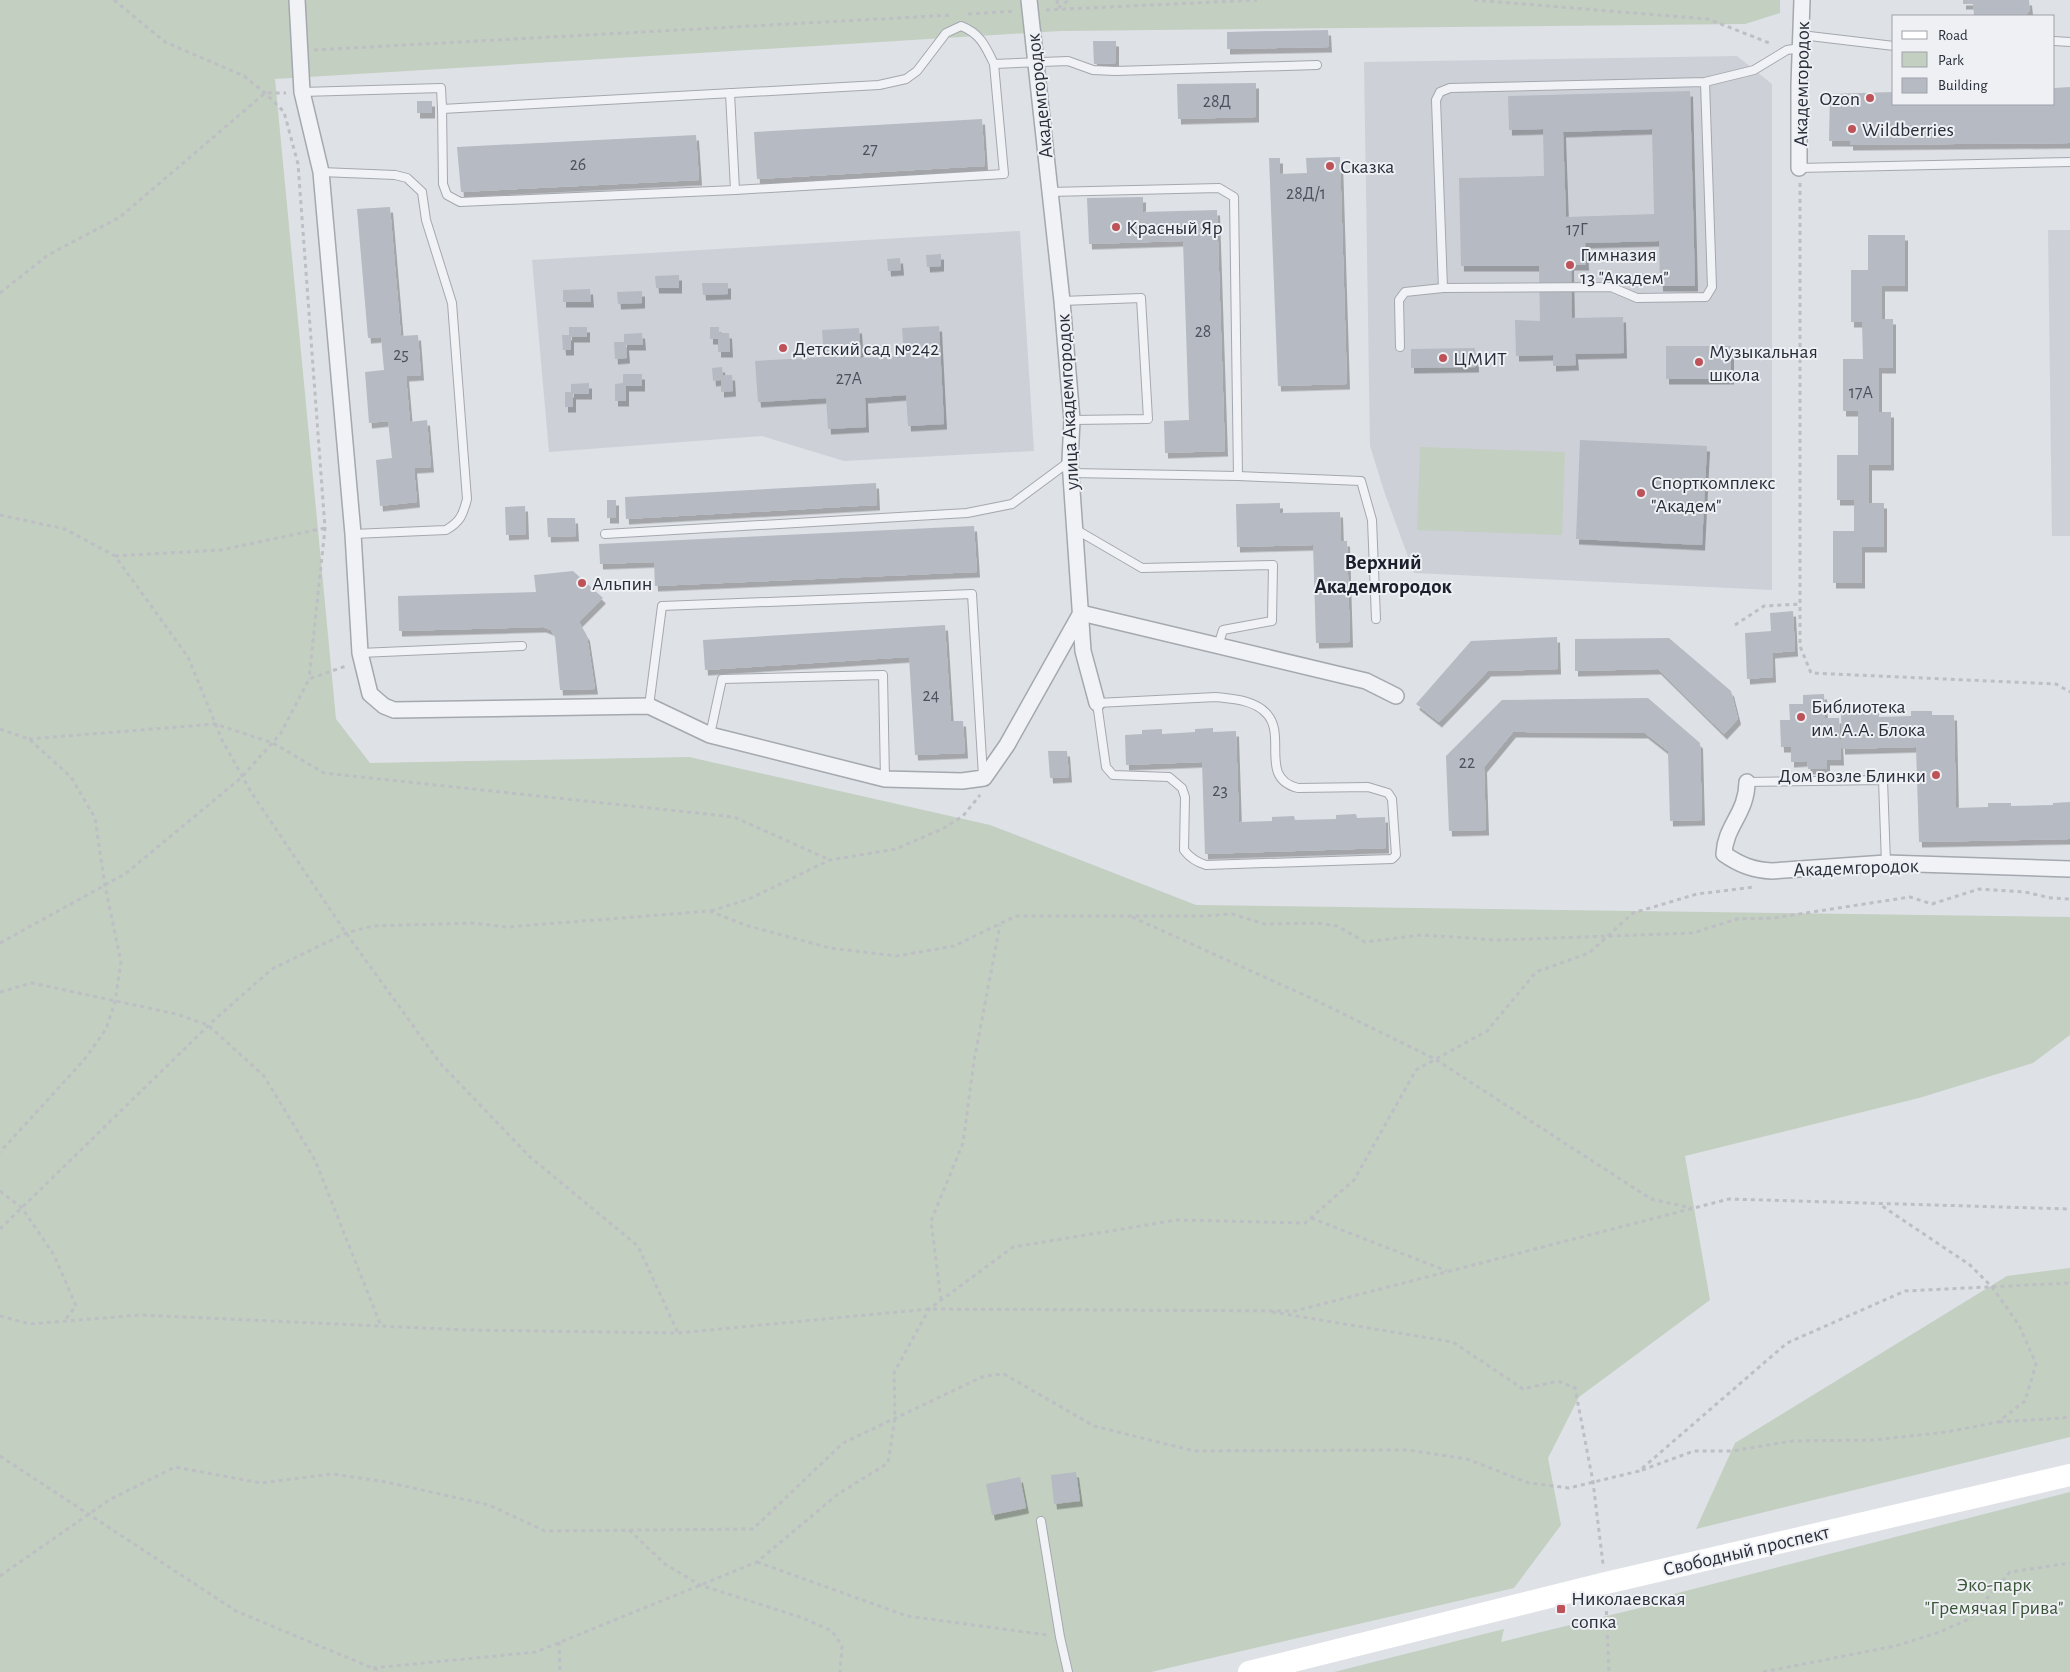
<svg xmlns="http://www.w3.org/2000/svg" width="2070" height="1672" viewBox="0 0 2070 1672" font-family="'Alegreya Sans',sans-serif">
	<defs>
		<filter id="shadow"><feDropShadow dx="3" dy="5.5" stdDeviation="0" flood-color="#0004"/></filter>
	</defs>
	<rect width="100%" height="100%" fill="#dee1e6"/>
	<g fill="#cdd0d7">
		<polygon points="1737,56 1772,84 1772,590 1414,573 1384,491 1370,446 1364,62"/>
		<polygon points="2048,230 2070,230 2070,536 2052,536"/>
		<polygon points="1020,231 1034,451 844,461 762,436 549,452 532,260"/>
	</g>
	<g fill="#c3cfc1">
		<polygon points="0,0 1780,0 1780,13 1745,24 1060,31 275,79 336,719 370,763 689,757 990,825 1196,905 2070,917 2070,1035 2033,1063 1919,1098 1685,1156 1710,1300 1579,1397 1548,1458 1561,1525 1514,1588 1151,1672 0,1672"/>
		<polygon points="1420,447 1565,452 1562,535 1417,530"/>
		<polygon points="2070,1268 2070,1437 1696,1529 1735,1443 2007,1276"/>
		<polygon points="2070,1492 2070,1672 1334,1672 1504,1629 1501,1642 1660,1603 1662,1597"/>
	</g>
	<g fill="#b6bac2" fill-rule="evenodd" filter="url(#shadow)">
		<polygon points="1963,0 2029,0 2030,10 2025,16 1974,16 1973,4 1963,4"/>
		<polygon points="1328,30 1329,47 1227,49 1227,32"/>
		<polygon points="1093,41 1116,41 1116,63 1094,64"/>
		<polygon points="1256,83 1256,117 1178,119 1177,84"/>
		<polygon points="2070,87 2070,143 1850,145 1850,141 1829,141 1830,94 1894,92 1894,104 2054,104 2054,88"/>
		<path d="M1690,91L1695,286H1660L1659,241L1585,243L1586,265H1571L1572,318L1623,317L1624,353L1575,354L1576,365L1553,366V355L1516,356L1515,320L1540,321L1539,266H1461L1459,178L1544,176L1543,129L1509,130L1508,96ZM1652,129L1654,214L1566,217L1563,132Z"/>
		<rect x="417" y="101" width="15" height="12"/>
		<polygon points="982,119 985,166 757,179 754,132"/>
		<polygon points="696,135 699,180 461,192 457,147"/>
		<polygon points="1340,157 1347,384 1278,386 1269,158 1280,158 1280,174 1307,173 1306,158"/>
		<polygon points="1143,197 1143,212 1217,210 1225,451 1165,453 1164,421 1189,420 1183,241 1089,244 1087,198"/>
		<polygon points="390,207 401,336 418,335 421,375 406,376 410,422 427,420 431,467 414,468 417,502 380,506 376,460 392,458 388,421 369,423 365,372 384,370 381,337 368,338 357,209"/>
		<polygon points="1868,235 1905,235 1905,286 1882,286 1882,319 1893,319 1893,368 1879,368 1879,412 1891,412 1891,465 1869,465 1869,503 1884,503 1884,547 1862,547 1862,583 1833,583 1833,531 1854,531 1854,500 1837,500 1837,455 1858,455 1858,411 1843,411 1843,359 1863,359 1862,322 1851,322 1851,270 1868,270"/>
		<polygon points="941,254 941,266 927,267 926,255"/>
		<polygon points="900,258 901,270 888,271 887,259"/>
		<polygon points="679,275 679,288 656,288 655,276"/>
		<polygon points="702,283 728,283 728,294 703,295"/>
		<polygon points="590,289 591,302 563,302 563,290"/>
		<polygon points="642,291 642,303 618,304 617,292"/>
		<polygon points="939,326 944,424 908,426 906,395 865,398 866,427 828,429 826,398 758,402 755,361 824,357 822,330 859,328 861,358 904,356 902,328"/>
		<polygon points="569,327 587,327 587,337 571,337 571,350 563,350 562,335 569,335"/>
		<polygon points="710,327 719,327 719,333 729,333 730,352 718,352 718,339 710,339"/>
		<polygon points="642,333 643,345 626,345 627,358 615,359 614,342 624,342 624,334"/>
		<rect x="1666" y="346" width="65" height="33"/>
		<polygon points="1475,348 1476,367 1411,368 1411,349"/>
		<polygon points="722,367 723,375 732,375 733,391 721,392 721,380 713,381 712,368"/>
		<polygon points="623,374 642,374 642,386 626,386 626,401 615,401 615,384 623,383"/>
		<polygon points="589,383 589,394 573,394 573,407 565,407 565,392 571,392 571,384"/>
		<polygon points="1580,440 1707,446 1702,545 1576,539"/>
		<polygon points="876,483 877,505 626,519 625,497"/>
		<rect x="607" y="500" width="9" height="18"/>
		<polygon points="1280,503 1280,513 1340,512 1341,541 1347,541 1350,642 1316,643 1313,545 1237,547 1236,504"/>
		<polygon points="525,506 526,534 506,535 505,507"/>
		<polygon points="547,518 575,518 576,536 548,537"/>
		<polygon points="974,526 977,572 655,586 654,562 600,564 599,544"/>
		<polygon points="573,571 603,598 579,622 587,636 595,689 560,690 555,637 551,630 543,627 399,631 398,596 536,592 534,575"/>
		<polygon points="1793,611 1795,651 1772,653 1773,677 1747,679 1745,633 1771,631 1770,613"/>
		<polygon points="945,625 951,721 963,721 965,753 915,755 909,657 705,670 703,640"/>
		<polygon points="1557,637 1558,669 1488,671 1439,722 1416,704 1471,641"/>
		<polygon points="1669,638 1731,691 1738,719 1724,734 1658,669 1575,671 1575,639"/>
		<polygon points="1824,694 1825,718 1839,718 1841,760 1827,760 1827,769 1808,769 1807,761 1791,762 1791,747 1781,747 1780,720 1790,720 1789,704 1803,704 1803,695"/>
		<polygon points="1648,698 1700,743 1702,820 1670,821 1668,751 1645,733 1513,732 1484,767 1486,830 1449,831 1446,756 1502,700"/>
		<polygon points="1911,711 1932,711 1932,715 1954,715 1956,808 1988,807 1988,803 2011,803 2011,806 2053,805 2053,803 2070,802 2070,839 1919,842 1916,747 1842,749 1841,714 1879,713 1879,717 1911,716"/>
		<polygon points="1213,728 1213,732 1236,731 1239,822 1272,821 1272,817 1294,816 1295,820 1336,819 1336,815 1356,814 1357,818 1385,817 1386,848 1205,854 1202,762 1126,765 1125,735 1142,734 1142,730 1162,729 1162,734 1195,732 1195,729"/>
		<polygon points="1048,751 1067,751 1069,777 1050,778"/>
		<polygon points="1076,1472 1080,1501 1054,1504 1051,1475"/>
		<polygon points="1020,1477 1026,1508 992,1515 986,1484"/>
	</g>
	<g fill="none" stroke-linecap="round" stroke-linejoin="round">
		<g stroke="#a4a8af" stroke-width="10">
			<g id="lane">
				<polyline points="1801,35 1894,46"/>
				<polyline points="2054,41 2070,42"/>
				<polyline points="1705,82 1712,287 1706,297 1637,298 1611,287 1443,288 1436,100 1440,92 1450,88 1705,82 1754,70 1787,50 1800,48"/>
				<path d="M302,92L441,88L442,109L879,85L906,79L917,71L946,33L961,26C980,33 986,47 994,64L1068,61L1093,70L1115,71L1317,65"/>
				<polyline points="730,93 735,190"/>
				<polyline points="442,105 443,184 447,195 460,202 735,190 1004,174 994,64"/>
				<polyline points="1799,168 2070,162"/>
				<path d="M321,172L395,175L407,178L422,192L426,220L452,303L467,499C463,515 460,522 446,530L353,534"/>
				<polyline points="1049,192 1219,188 1234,197 1238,476 1071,473"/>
				<polyline points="1062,301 1141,298 1148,419 1072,420"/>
				<polyline points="1400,347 1399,300 1405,292 1443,288"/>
				<polyline points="1238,476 1361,481 1372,520 1376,619"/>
				<polyline points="1075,529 1142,568 1273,565 1272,621 1223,630 1218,646"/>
				<polyline points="605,534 967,513 1012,504 1070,461"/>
				<polyline points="360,653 522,646"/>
				<path d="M1216,697C1233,699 1254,700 1266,713C1288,735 1258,778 1298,788L1368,787L1388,793L1392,799L1396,855L1392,859L1206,865C1196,862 1190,858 1184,850L1185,797L1182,788L1169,777L1113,775L1106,767L1097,703Z"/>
				<polyline points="649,706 662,606 972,594 983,776"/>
				<polyline points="710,735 722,679 883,675 885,779"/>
				<polyline points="1747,782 1883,780 1886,863"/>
				<polyline points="1041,1521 1060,1637 1068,1672"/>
			</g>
		</g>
		<g stroke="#a4a8af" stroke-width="18">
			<g id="street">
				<polyline points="297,0 302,92 321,172 353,534 360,653 370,694 384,706 394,710 649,706 710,735 885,779 962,781 984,778 1007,745 1081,613"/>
				<polyline points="1029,0 1062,301 1072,420 1070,461 1083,651 1097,703"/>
				<polyline points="1799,168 1799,86 1802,0"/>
				<polyline points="1081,613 1366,681 1396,696"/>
				<path d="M1747,782C1747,813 1725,826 1724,854C1740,865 1753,870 1772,871L1886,863L2070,869"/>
			</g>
		</g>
		<g stroke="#bdbfc5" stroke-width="3" stroke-dasharray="4 4" stroke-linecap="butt">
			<polyline points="114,0 165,42 244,76 265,93 284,112 298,164 325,528 309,679"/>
			<polyline points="1057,0 1058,8"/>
			<polyline points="1474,0 1708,19 1772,44"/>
			<polyline points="1058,8 1069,0"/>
			<polyline points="1046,10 1257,0"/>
			<polyline points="968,14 1014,11"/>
			<polyline points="314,50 952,15"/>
			<polyline points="1800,183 1800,646 1811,673 2056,684 2070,692"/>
			<polyline points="0,293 48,255 120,217 265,93 286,93"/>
			<polyline points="0,515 65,529 115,556 188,657 222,740 251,792 346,933 440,1063 530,1157 638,1246 678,1333"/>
			<polyline points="115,556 221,550 325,528"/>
			<polyline points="1735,625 1764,606 1801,604"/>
			<polyline points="0,729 29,739 71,777 95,818 105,886 121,962 115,1002 106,1029 84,1060 0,1152"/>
			<polyline points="29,739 215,724 273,743 324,773 734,817 830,860"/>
			<polyline points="711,911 749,899 830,860 896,849 944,828 963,816 980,795"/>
			<polyline points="1132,917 1315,1000 1435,1059 1651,1199 1692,1208"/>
			<polyline points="0,943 125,874 242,777 281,733 309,679 346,666"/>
			<polyline points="0,992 32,983 176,1014 208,1025 264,1076 315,1160 381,1326"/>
			<polyline points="0,1191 22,1208 54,1255 76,1306 64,1321"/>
			<polyline points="1311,1218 1447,1271"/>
			<polyline points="0,1229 214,1020 272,969 346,933 373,926 472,923 507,927 710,911 745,925 830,948 897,956 954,946 1016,916 1203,916 1232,914 1265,924 1317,923 1337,926 1365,942 1422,935 1498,940 1693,933 1737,919 1773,918 1910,897 1932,904 1979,889 2025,892 2051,898 2070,899"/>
			<polyline points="941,1300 931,1221 963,1143 974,1061 1000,925"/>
			<polyline points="1272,1312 1453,1342 1523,1389 1558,1381 1575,1388 1593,1482 1603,1564"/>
			<polyline points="0,1316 30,1324 140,1315 467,1330 678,1333 929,1309 1295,1311 1729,1199 2070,1209"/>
			<polyline points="1999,1422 2064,1418 2070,1415"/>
			<polyline points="0,1456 236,1611 382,1672"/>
			<polyline points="1642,1470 1694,1451 1732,1451 1792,1441 1873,1440 1947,1432 1998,1422 2025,1401 2036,1364 2019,1325 1992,1287 1970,1265 1879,1204"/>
			<polyline points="629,1530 665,1564 700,1585 803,1618 832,1631 842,1646 840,1672"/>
			<polyline points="757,1562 907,1616 1047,1635"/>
			<polyline points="0,1576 109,1500 175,1467 261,1483 333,1474 386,1482 489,1505 545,1531 753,1529 843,1443 984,1376 1004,1374 1094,1426 1194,1451 1408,1450 1467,1459 1529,1483 1569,1488 1639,1471 1787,1343 1905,1291 2070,1283"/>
			<polyline points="1606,1603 1609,1672"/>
			<polyline points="559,1642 560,1672"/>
			<polyline points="373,1668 536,1652 757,1562 838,1494 888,1463 895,1418 894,1373 929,1309 1013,1247 1177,1220 1305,1223 1354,1180 1416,1070 1487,1031 1536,972 1589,953 1633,913 1697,894 1754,887"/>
			<polyline points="1763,1672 1895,1646 1937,1633 1969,1619 2010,1572 2070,1563"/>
		</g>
		<use href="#lane" stroke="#f1f2f5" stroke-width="8"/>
		<use href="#street" stroke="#f1f2f5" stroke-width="15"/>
		<polyline stroke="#fff" stroke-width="22" points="1249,1672 1606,1583 2070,1475"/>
	</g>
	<g fill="#bd5258" stroke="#eef0f4" stroke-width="2">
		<circle cx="1870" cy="98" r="5"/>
		<circle cx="1852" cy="129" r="5"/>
		<circle cx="1330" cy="166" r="5"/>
		<circle cx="1116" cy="227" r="5"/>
		<circle cx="1570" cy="265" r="5"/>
		<circle cx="783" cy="348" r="5"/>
		<circle cx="1443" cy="358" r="5"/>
		<circle cx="1699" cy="362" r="5"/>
		<circle cx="1641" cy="493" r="5"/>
		<circle cx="582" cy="583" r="5"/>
		<circle cx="1801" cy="717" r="5"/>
		<circle cx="1936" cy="775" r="5"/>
		<rect x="1556" y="1604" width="10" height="10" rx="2.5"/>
	</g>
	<g text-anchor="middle" stroke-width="4" stroke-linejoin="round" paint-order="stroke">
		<g font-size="18" fill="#4c515d">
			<text x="1217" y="107">28Д</text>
			<text x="870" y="155">27</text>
			<text x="578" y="170">26</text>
			<text x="1306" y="199">28Д/1</text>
			<text x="1577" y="235">17Г</text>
			<text x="1203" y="337">28</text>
			<text x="401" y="360">25</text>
			<text x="849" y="384">27А</text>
			<text x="1861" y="398">17А</text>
			<text x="931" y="701">24</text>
			<text x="1467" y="768">22</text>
			<text x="1220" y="796">23</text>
		</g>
		<g font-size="20" fill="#292e3b" stroke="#eef0f4">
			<text transform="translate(1801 84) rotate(-89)" y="7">Академгородок</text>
			<text transform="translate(1039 96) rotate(-96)" y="7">Академгородок</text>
			<text transform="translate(1067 402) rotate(-93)" y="7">улица Академгородок</text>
			<text transform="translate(1856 867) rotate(-2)" y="7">Академгородок</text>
			<text transform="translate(1746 1550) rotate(-13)" y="7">Свободный проспект</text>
		</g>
		<g font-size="20" fill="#292e3b" stroke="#eef0f4" text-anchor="start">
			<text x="1860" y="105" text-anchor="end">Ozon</text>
			<text x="1862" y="136">Wildberries</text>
			<text x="1340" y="173">Сказка</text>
			<text x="1126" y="234">Красный Яр</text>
			<text x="1580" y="261">Гимназия<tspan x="1580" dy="23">13 "Академ"</tspan></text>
			<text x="793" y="355">Детский сад №242</text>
			<text x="1709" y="358">Музыкальная<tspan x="1709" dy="23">школа</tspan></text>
			<text x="1453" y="365">ЦМИТ</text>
			<text x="1651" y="489">Спорткомплекс<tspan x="1651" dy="23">"Академ"</tspan></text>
			<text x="592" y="590">Альпин</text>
			<text x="1811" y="713">Библиотека<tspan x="1811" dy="23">им. А.А. Блока</tspan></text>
			<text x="1926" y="782" text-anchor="end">Дом возле Блинки</text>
			<text x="1571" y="1605">Николаевская<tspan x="1571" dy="23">сопка</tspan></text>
		</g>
		<g font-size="20" fill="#3b5538" stroke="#eef0f4">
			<text x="1994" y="1591">Эко-парк<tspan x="1994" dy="23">"Гремячая Грива"</tspan></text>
		</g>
		<g font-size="21" font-weight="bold" fill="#1c202c" stroke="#eef0f4">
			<text x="1383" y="569">Верхний<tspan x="1383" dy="24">Академгородок</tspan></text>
		</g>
	</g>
	<rect x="1892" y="15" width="162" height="90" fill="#eef0f4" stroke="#9fa2aa"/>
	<rect x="1902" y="31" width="25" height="8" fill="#ffffff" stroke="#9fa2aa"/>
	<text x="1938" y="40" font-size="15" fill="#292e3b">Road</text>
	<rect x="1902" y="52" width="25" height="15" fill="#c3cfc1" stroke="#9fa2aa"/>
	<text x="1938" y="65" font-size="15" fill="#292e3b">Park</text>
	<rect x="1902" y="78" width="25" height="15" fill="#b6bac2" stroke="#9fa2aa"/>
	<text x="1938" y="90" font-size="15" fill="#292e3b">Building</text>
</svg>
